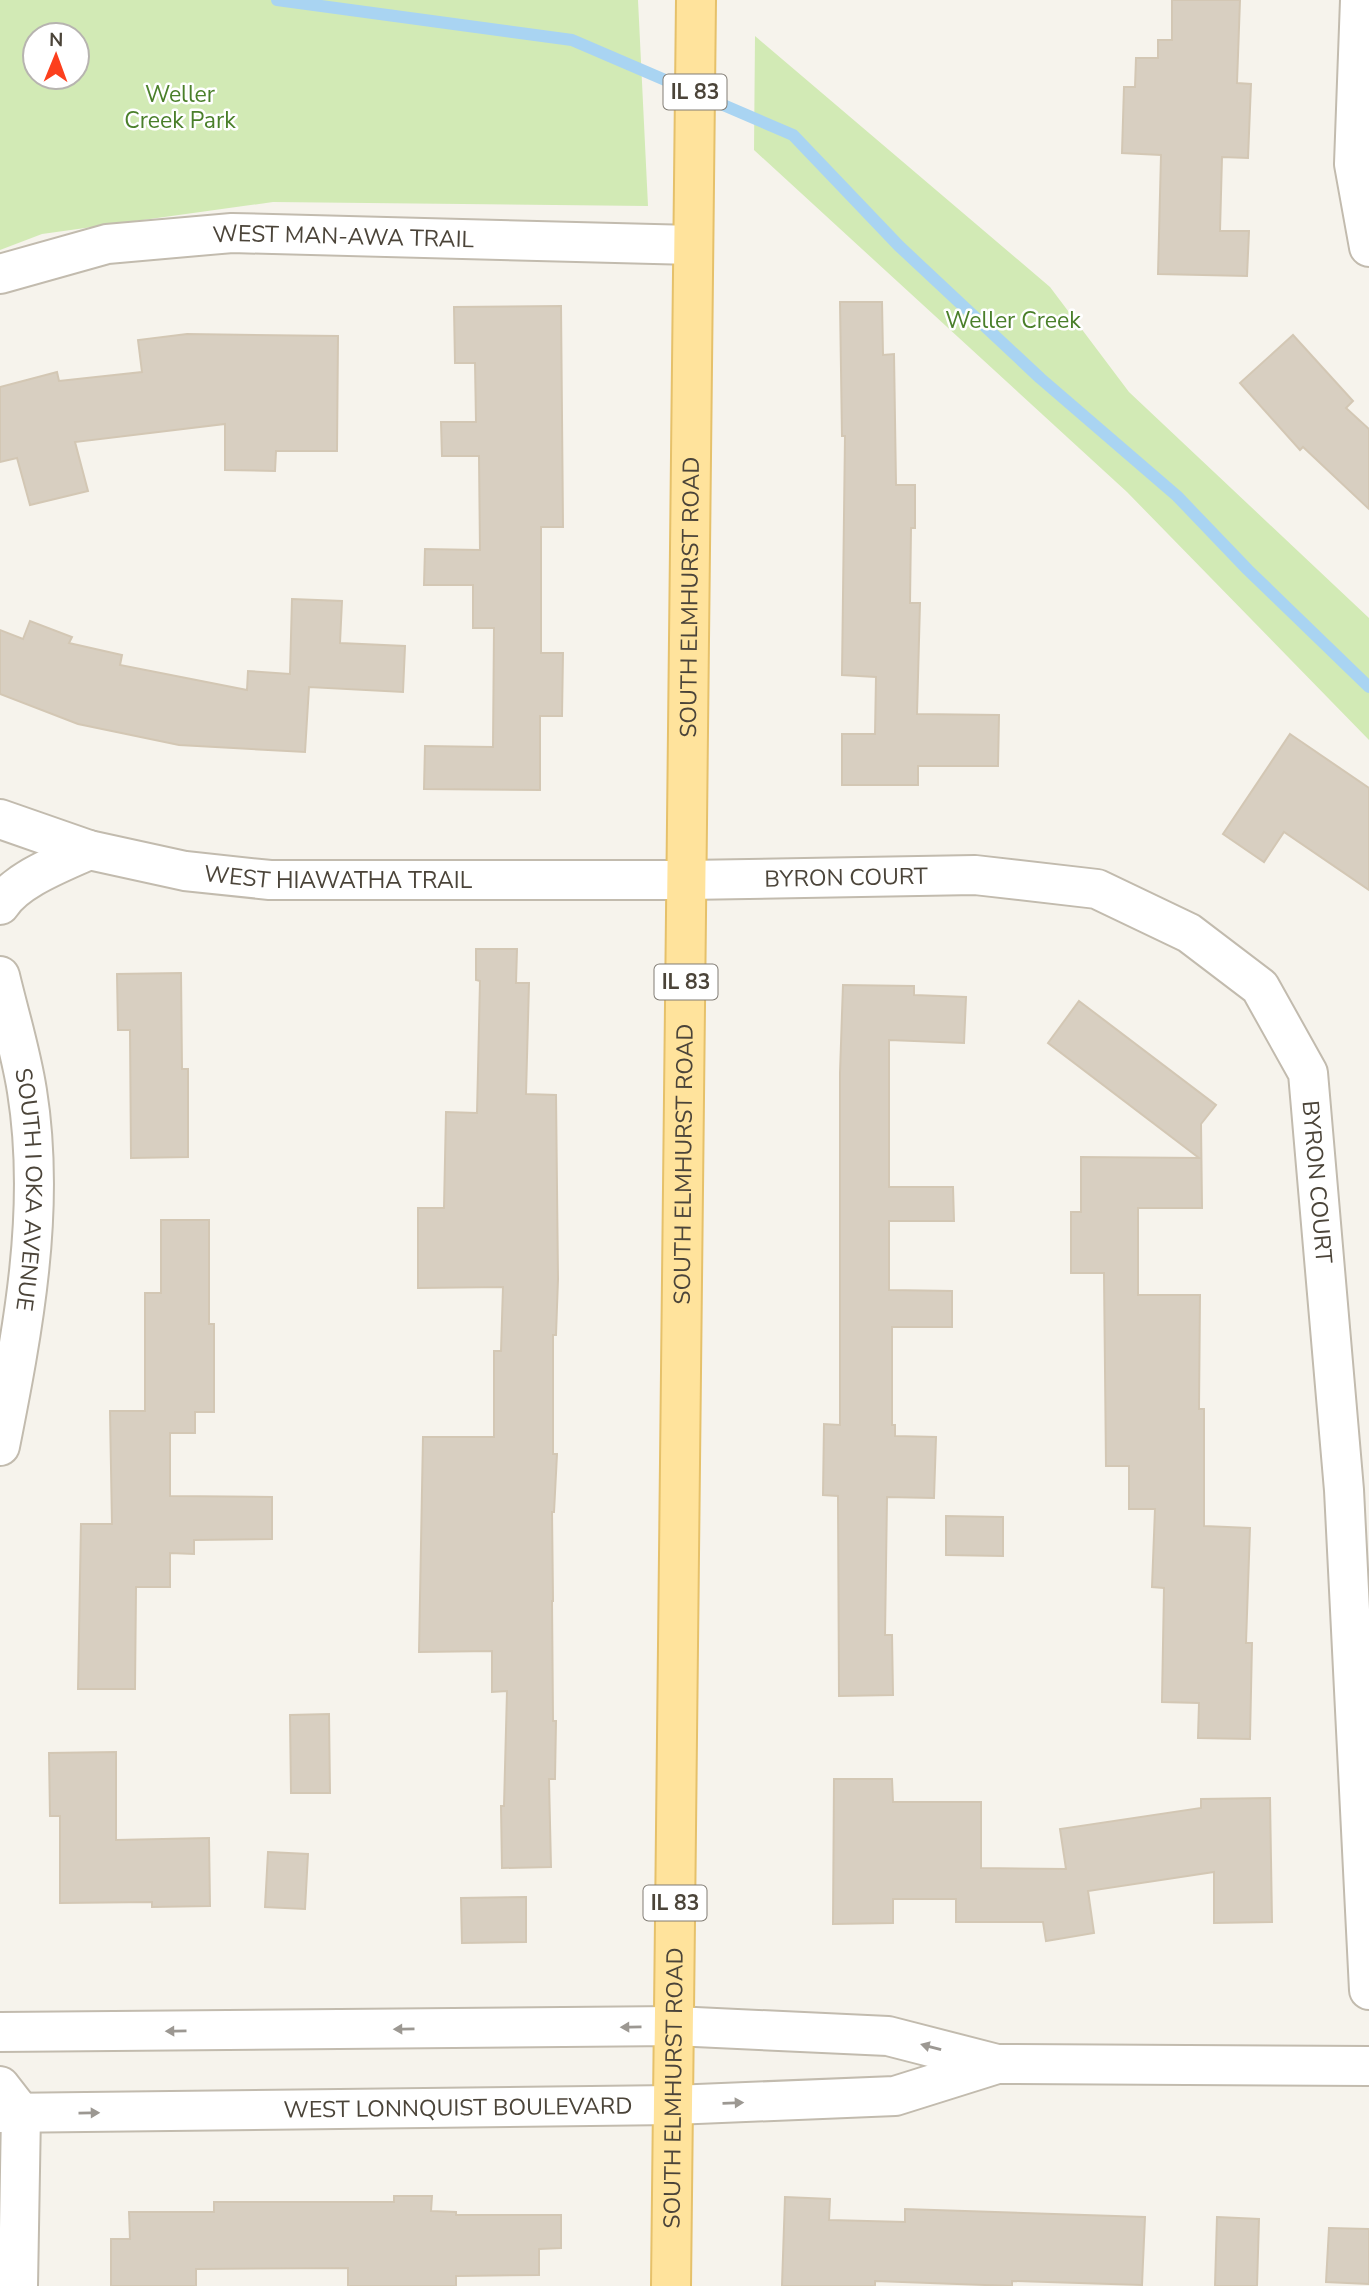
<svg xmlns="http://www.w3.org/2000/svg" width="1369" height="2286" viewBox="0 0 1369 2286" font-family="'Nunito Sans',sans-serif">
	<rect width="100%" height="100%" fill="#f6f3ec"/>
	<g fill="#d2eab5" fill-rule="evenodd">
		<path d="M0,0H638L648,206L273,202L42,234L0,250ZM35,35H77V77H35Z"/>
		<polygon points="755,36 1050,287 1129,392 1369,618 1369,740 1127,492 754,150"/>
	</g>
	<g fill="none" stroke-linecap="round" stroke-linejoin="round">
		<polyline stroke="#a9d4f2" stroke-width="12" points="277,0 572,40 793,135 899,246 1040,378 1177,496 1248,570 1369,687"/>
	</g>
	<g fill="#d8cfc1" stroke="#d3c7b4" stroke-width="2">
		<polygon points="1172,0 1240,0 1237,83 1251,84 1248,158 1222,157 1220,231 1249,231 1247,276 1158,274 1161,155 1122,153 1124,87 1135,87 1136,58 1158,58 1158,40 1172,40"/>
		<polygon points="840,302 882,302 883,355 894,354 896,485 915,485 915,528 911,528 910,603 920,603 917,714 999,715 998,766 918,766 918,785 842,785 842,734 875,734 876,677 842,675 845,436 842,436"/>
		<polygon points="561,306 563,527 541,527 541,653 563,653 562,716 540,716 540,790 424,789 425,746 493,747 494,628 473,628 473,585 424,585 425,549 480,550 479,456 442,456 441,422 476,422 475,363 455,363 454,307"/>
		<polygon points="187,334 338,336 337,451 276,451 275,471 225,470 225,424 75,442 88,491 30,505 17,458 0,462 0,387 57,372 59,381 142,372 138,340"/>
		<polygon points="1293,335 1353,401 1346,408 1369,429 1369,509 1303,447 1300,450 1240,383"/>
		<polygon points="292,599 342,601 340,643 405,646 403,692 309,687 305,752 179,745 78,724 0,694 0,630 23,639 30,621 72,637 69,643 122,655 120,665 247,690 248,671 290,674"/>
		<polygon points="1290,734 1369,788 1369,890 1284,832 1264,862 1223,834"/>
		<polygon points="476,949 517,949 516,983 529,983 526,1094 556,1095 558,1279 556,1335 553,1335 553,1454 557,1454 554,1512 552,1512 553,1601 552,1601 553,1721 556,1721 555,1779 549,1779 551,1867 502,1868 501,1806 504,1806 507,1691 492,1692 492,1651 419,1652 423,1437 494,1437 494,1351 501,1351 503,1287 418,1288 418,1208 444,1208 446,1112 477,1113 480,981 476,980"/>
		<polygon points="181,973 182,1069 188,1069 188,1157 131,1158 130,1030 118,1030 117,974"/>
		<polygon points="843,985 914,986 914,995 966,997 964,1043 889,1040 889,1187 953,1187 954,1221 889,1221 889,1290 952,1291 952,1327 892,1327 892,1425 895,1425 895,1436 936,1437 934,1498 887,1497 885,1635 892,1635 893,1695 839,1696 838,1496 823,1495 824,1424 840,1425 840,1073"/>
		<polygon points="1079,1001 1216,1105 1201,1124 1202,1208 1138,1208 1138,1295 1200,1295 1199,1409 1204,1409 1204,1526 1250,1528 1246,1643 1252,1643 1250,1739 1198,1738 1199,1703 1162,1702 1164,1588 1152,1587 1155,1509 1129,1509 1129,1466 1106,1466 1104,1273 1071,1273 1071,1212 1081,1212 1081,1157 1199,1158 1048,1043"/>
		<polygon points="161,1220 209,1220 209,1324 214,1324 214,1412 195,1412 195,1433 170,1433 170,1496 272,1497 272,1539 194,1540 194,1554 170,1553 170,1587 136,1587 135,1689 78,1689 81,1524 112,1524 110,1411 145,1411 145,1293 161,1293"/>
		<polygon points="946,1516 1003,1517 1003,1556 946,1555"/>
		<polygon points="329,1714 330,1793 291,1793 290,1715"/>
		<polygon points="116,1752 116,1840 209,1838 210,1906 152,1907 152,1902 60,1903 60,1816 50,1816 49,1753"/>
		<polygon points="834,1779 892,1779 893,1802 981,1802 981,1868 1066,1869 1060,1829 1201,1808 1201,1799 1270,1798 1272,1922 1214,1923 1214,1872 1088,1891 1094,1933 1046,1941 1043,1922 956,1922 956,1899 893,1899 893,1923 833,1924"/>
		<polygon points="268,1852 308,1854 305,1909 265,1907"/>
		<polygon points="526,1897 526,1942 462,1943 461,1898"/>
		<polygon points="394,2196 432,2196 431,2211 456,2212 456,2215 561,2215 561,2248 539,2249 539,2275 456,2276 456,2286 348,2286 348,2268 196,2269 196,2286 111,2286 111,2239 130,2239 129,2212 214,2212 214,2202 394,2202"/>
		<polygon points="785,2197 830,2199 829,2220 905,2222 905,2209 1145,2217 1142,2285 1012,2281 1012,2286 875,2281 875,2286 782,2286"/>
		<polygon points="1217,2217 1259,2219 1257,2286 1215,2286"/>
		<polygon points="1329,2228 1369,2229 1369,2284 1326,2282"/>
	</g>
	<g fill="none" stroke-linecap="round" stroke-linejoin="round">
		<g stroke="#c2bbae" stroke-width="42">
			<g id="minor">
				<polyline points="1360,0 1354,164 1369,247"/>
				<path id="s1" d="M0,274L107,244L232,233L693,245"/>
				<path id="s2" d="M0,819L89,850L185,871L270,880H687L975,875L1097,889L1189,933L1260,987L1308,1073L1344,1490L1369,1990"/>
				<path d="M0,905C17,879 61,863 89,850"/>
				<path id="s3" d="M0,976C9,1014 21,1052 27,1091C46,1209 23,1330 0,1446"/>
				<polyline points="0,2032 674,2026 888,2036 997,2064 1369,2066"/>
				<polyline points="0,2086 21,2113 18,2286"/>
				<path id="s4" d="M0,2113L673,2105L895,2096L997,2064"/>
			</g>
		</g>
		<g stroke="#e6c16a" stroke-width="42">
			<g id="major">
				<path id="s5" d="M671,2286L696,0"/>
			</g>
		</g>
		<use href="#minor" stroke="#fff" stroke-width="38"/>
		<use href="#major" stroke="#ffe39c" stroke-width="38"/>
	</g>
	<defs><path id="oneway-solid" d="M-6-.8H1V-3.2L6.5 0L1 3.2V.8H-6Z" transform="scale(1.75)"/></defs>
	<g fill="#9c9892">
		<use href="#oneway-solid" transform="translate(631 2027) rotate(179)"/>
		<use href="#oneway-solid" transform="translate(404 2029) rotate(179)"/>
		<use href="#oneway-solid" transform="translate(176 2031) rotate(179)"/>
		<use href="#oneway-solid" transform="translate(931 2047) rotate(-165)"/>
		<use href="#oneway-solid" transform="translate(733 2103) rotate(-2)"/>
		<use href="#oneway-solid" transform="translate(89 2113) rotate(-1)"/>
	</g>
	<g text-anchor="middle" stroke-width="5" stroke-linejoin="round" paint-order="stroke">
		<g fill="#fff" stroke="#817c74" stroke-width="2">
			<rect x="663.5" y="74.5" width="63" height="35" rx="5"/>
			<rect x="654.5" y="964.5" width="63" height="35" rx="5"/>
			<rect x="643.5" y="1885.5" width="63" height="35" rx="5"/>
		</g>
		<g font-size="21" font-weight="bold" fill="#4b4439">
			<text x="695" y="99">IL 83</text>
			<text x="686" y="989">IL 83</text>
			<text x="675" y="1910">IL 83</text>
		</g>
		<g font-size="23" fill="#4a7f2a" stroke="#fff">
			<text x="180" y="102">Weller<tspan x="180" dy="26">Creek Park</tspan></text>
			<text x="1013" y="328">Weller Creek</text>
		</g>
		<g font-size="23" fill="#4b4439" stroke="#fff">
			<text dy="8" stroke="none"><textPath href="#s1" startOffset="348">WEST MAN-AWA TRAIL</textPath></text>
			<text dy="8" stroke="none"><textPath href="#s5" startOffset="1689">SOUTH ELMHURST ROAD</textPath></text>
			<text dy="8" stroke="none"><textPath href="#s2" startOffset="346">WEST HIAWATHA TRAIL</textPath></text>
			<text dy="8" stroke="none"><textPath href="#s2" startOffset="854">BYRON COURT</textPath></text>
			<text dy="8" stroke="none"><textPath href="#s5" startOffset="1122">SOUTH ELMHURST ROAD</textPath></text>
			<text dy="8" stroke="none"><textPath href="#s2" startOffset="1505">BYRON COURT</textPath></text>
			<text dy="8" stroke="none"><textPath href="#s3" startOffset="217">SOUTH I OKA AVENUE</textPath></text>
			<text dy="8" stroke="none"><textPath href="#s5" startOffset="198">SOUTH ELMHURST ROAD</textPath></text>
			<text dy="8" stroke="none"><textPath href="#s4" startOffset="458">WEST LONNQUIST BOULEVARD</textPath></text>
		</g>
	</g>
	<g transform="translate(56 56) rotate(1)"><circle r="33" fill="#ffffff" stroke="#b7b4b0" stroke-width="2"/>
	<path d="M0-5L12 26L0 18L-12 26Z" fill="#fc3f1d"/>
	<text y="-10" font-size="19" font-weight="bold" text-anchor="middle" fill="#4b4439">N</text>
	</g>
</svg>
